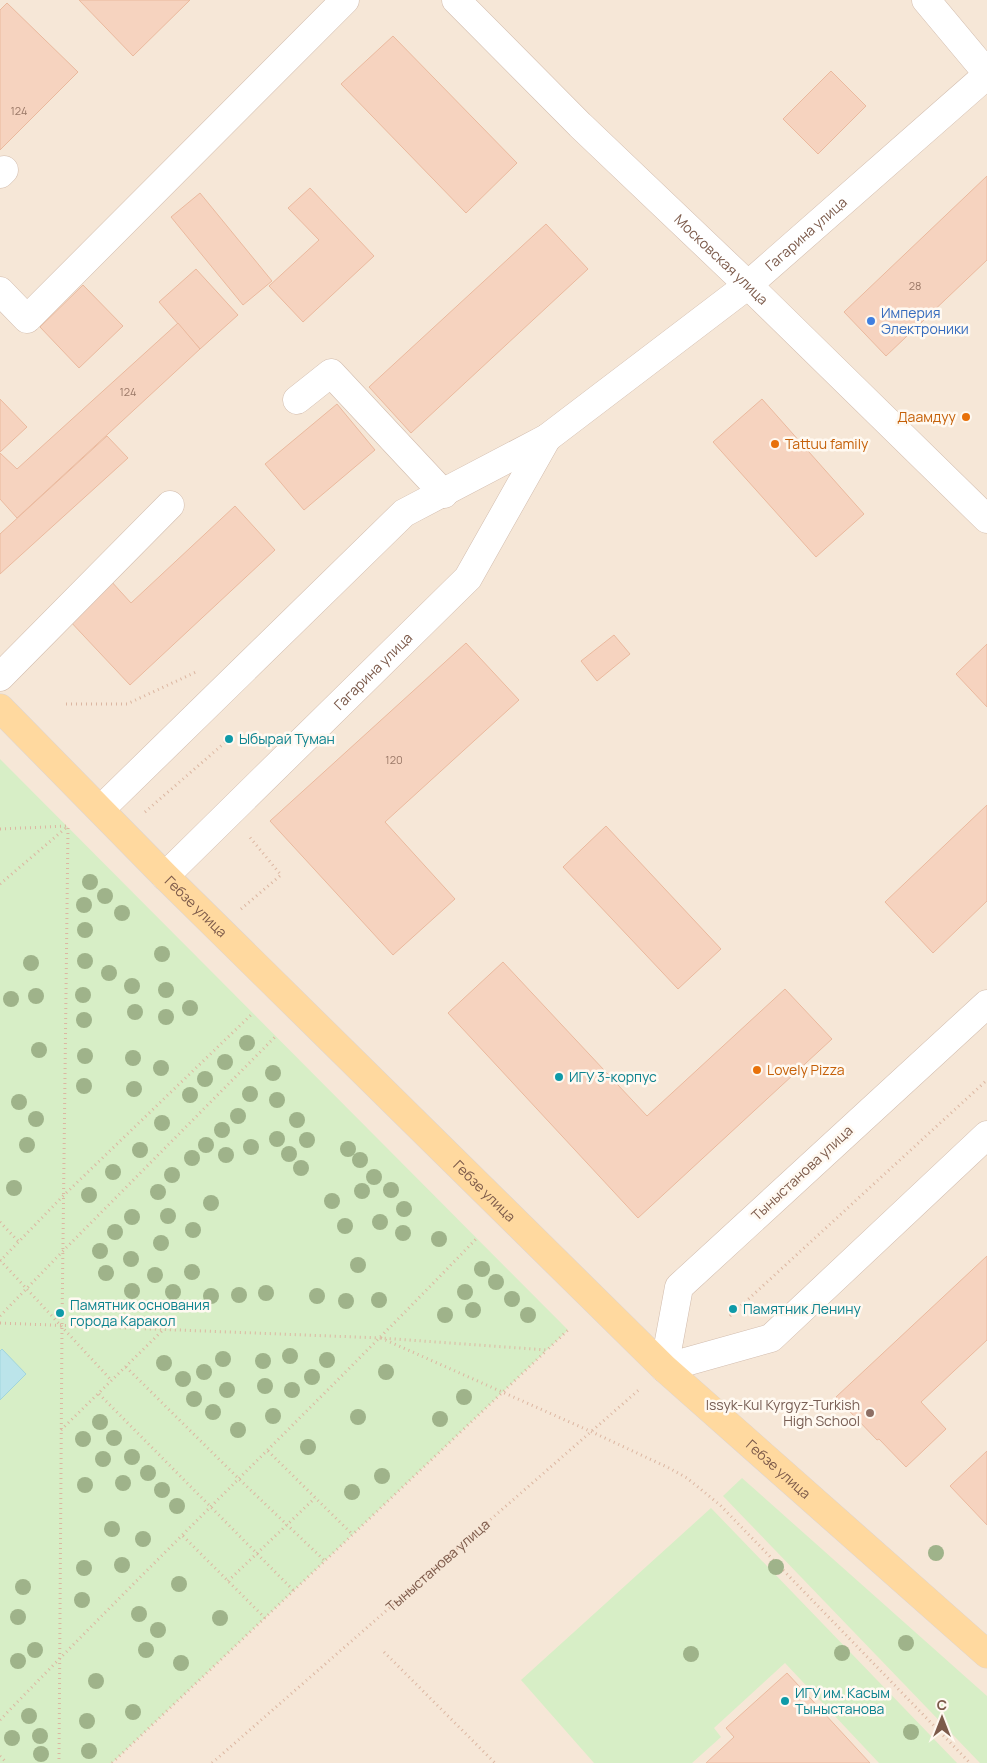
<svg xmlns="http://www.w3.org/2000/svg" width="987" height="1763" viewBox="0 0 987 1763" font-family="Manrope,sans-serif">
	<rect width="100%" height="100%" fill="#fef6e9"/>
	<rect fill="#f6e7d7" x="0" y="0" width="987" height="1763"/>
	<g fill="#d7eec6">
		<polygon points="0,759 568,1330 112,1763 0,1763"/>
		<polygon points="742,1478 987,1696 987,1763 980,1763 723,1496"/>
		<polygon points="711,1508 957,1763 879,1763 785,1663 714,1728 721,1737 692,1763 594,1763 521,1680"/>
	</g>
	<polygon fill="#bbe4ea" stroke="#a1d5dd" points="2,1349 26,1374 0,1400 0,1351"/>
	<g fill="#f6d3bf" stroke="#eab99e">
		<polygon points="79,0 190,0 133,56"/>
		<polygon points="7,3 78,72 0,150 0,10"/>
		<polygon points="393,36 517,163 466,213 341,84"/>
		<polygon points="831,71 866,106 818,154 783,119"/>
		<polygon points="987,176 987,260 886,356 844,312"/>
		<polygon points="310,188 374,256 303,322 269,286 319,240 288,208"/>
		<polygon points="200,193 272,281 243,305 171,217"/>
		<polygon points="546,224 588,269 411,433 369,387"/>
		<polygon points="196,269 238,315 200,349 159,302"/>
		<polygon points="83,285 123,326 79,368 40,327"/>
		<polygon points="178,323 200,349 17,518 0,499 0,453 17,469"/>
		<polygon points="0,399 27,427 0,452"/>
		<polygon points="762,399 864,514 816,557 713,442"/>
		<polygon points="337,404 375,450 304,510 265,464"/>
		<polygon points="107,436 128,458 0,574 0,534"/>
		<polygon points="235,506 275,550 130,685 68,619 110,580 131,603"/>
		<polygon points="614,635 630,654 597,681 581,661"/>
		<polygon points="466,643 519,700 385,822 455,899 393,955 270,821"/>
		<polygon points="987,644 987,707 956,674"/>
		<polygon points="987,805 987,901 933,953 885,902"/>
		<polygon points="606,826 721,949 678,989 563,867"/>
		<polygon points="503,962 647,1116 785,989 832,1039 638,1218 448,1013"/>
		<polygon points="987,1256 987,1340 921,1402 946,1429 906,1467 879,1439 877,1440 836,1397"/>
		<polygon points="987,1451 987,1525 950,1486"/>
		<polygon points="787,1673 870,1763 706,1763 734,1737 726,1728"/>
	</g>
	<g fill="none" stroke-linecap="round" stroke-linejoin="round">
		<g stroke="#d2bcad" stroke-width="29">
			<g id="minor">
				<path id="s2" d="M456,0L580,125L748,285L987,519"/>
				<polyline points="926,0 987,73"/>
				<polyline points="0,174 4,170"/>
				<polyline points="0,291 27,319 345,0"/>
				<polyline points="297,400 331,373 444,494"/>
				<polyline points="0,677 170,505"/>
				<path id="s3" d="M101,809L404,513L547,438L748,285L987,75"/>
				<path id="s4" d="M165,876L468,578L547,438"/>
				<polyline points="987,1004 679,1287 664,1368 771,1338 987,1135"/>
			</g>
		</g>
		<g stroke="#ddd4d0" stroke-width="29">
			<g id="major">
				<path id="s5" d="M0,708L165,876L664,1368L987,1654"/>
			</g>
		</g>
		<g stroke="#dcb6a1" stroke-width="3" stroke-dasharray="1 4" stroke-linecap="butt">
			<polyline points="66,704 127,704 196,672"/>
			<polyline points="145,812 229,739"/>
			<polyline points="0,829 68,826 62,1325 59,1763"/>
			<polyline points="0,884 67,827"/>
			<polyline points="241,909 281,875 248,835"/>
			<polyline points="0,1222 19,1242"/>
			<polyline points="0,1260 112,1381"/>
			<polyline points="0,1261 63,1196 253,1013"/>
			<polyline points="0,1316 63,1251 276,1036"/>
			<polyline points="730,1316 987,1080"/>
			<polyline points="0,1323 381,1338 547,1350 568,1330"/>
			<polyline points="381,1338 592,1432 669,1468 687,1478 720,1505 970,1763"/>
			<polyline points="126,1367 239,1479 325,1561"/>
			<polyline points="99,1394 294,1591"/>
			<polyline points="61,1430 164,1329"/>
			<polyline points="268,1451 352,1534"/>
			<polyline points="183,1536 265,1618"/>
			<polyline points="228,1581 315,1498"/>
			<polyline points="384,1652 495,1763"/>
			<path d="M0,1720C157,1557 320,1401 477,1238"/>
			<polyline points="0,1756 7,1763"/>
			<polyline points="112,1763 547,1350"/>
			<path id="s1" d="M212,1763L641,1388"/>
		</g>
		<use href="#minor" stroke="#fff" stroke-width="28"/>
		<use href="#major" stroke="#ffd99f" stroke-width="28"/>
	</g>
	<g fill="#9fb38a">
		<circle cx="90" cy="882" r="8"/>
		<circle cx="105" cy="896" r="8"/>
		<circle cx="84" cy="905" r="8"/>
		<circle cx="122" cy="913" r="8"/>
		<circle cx="85" cy="930" r="8"/>
		<circle cx="162" cy="954" r="8"/>
		<circle cx="85" cy="961" r="8"/>
		<circle cx="31" cy="963" r="8"/>
		<circle cx="109" cy="973" r="8"/>
		<circle cx="132" cy="986" r="8"/>
		<circle cx="166" cy="990" r="8"/>
		<circle cx="83" cy="995" r="8"/>
		<circle cx="36" cy="996" r="8"/>
		<circle cx="11" cy="999" r="8"/>
		<circle cx="190" cy="1008" r="8"/>
		<circle cx="135" cy="1012" r="8"/>
		<circle cx="166" cy="1017" r="8"/>
		<circle cx="84" cy="1020" r="8"/>
		<circle cx="247" cy="1043" r="8"/>
		<circle cx="39" cy="1050" r="8"/>
		<circle cx="85" cy="1056" r="8"/>
		<circle cx="133" cy="1058" r="8"/>
		<circle cx="225" cy="1062" r="8"/>
		<circle cx="161" cy="1068" r="8"/>
		<circle cx="273" cy="1073" r="8"/>
		<circle cx="205" cy="1079" r="8"/>
		<circle cx="84" cy="1086" r="8"/>
		<circle cx="134" cy="1089" r="8"/>
		<circle cx="250" cy="1094" r="8"/>
		<circle cx="190" cy="1095" r="8"/>
		<circle cx="277" cy="1100" r="8"/>
		<circle cx="19" cy="1102" r="8"/>
		<circle cx="238" cy="1116" r="8"/>
		<circle cx="36" cy="1119" r="8"/>
		<circle cx="297" cy="1120" r="8"/>
		<circle cx="162" cy="1123" r="8"/>
		<circle cx="222" cy="1130" r="8"/>
		<circle cx="277" cy="1139" r="8"/>
		<circle cx="307" cy="1140" r="8"/>
		<circle cx="27" cy="1145" r="8"/>
		<circle cx="206" cy="1145" r="8"/>
		<circle cx="251" cy="1147" r="8"/>
		<circle cx="348" cy="1149" r="8"/>
		<circle cx="140" cy="1150" r="8"/>
		<circle cx="289" cy="1154" r="8"/>
		<circle cx="226" cy="1155" r="8"/>
		<circle cx="192" cy="1158" r="8"/>
		<circle cx="360" cy="1160" r="8"/>
		<circle cx="301" cy="1168" r="8"/>
		<circle cx="113" cy="1172" r="8"/>
		<circle cx="172" cy="1175" r="8"/>
		<circle cx="374" cy="1177" r="8"/>
		<circle cx="14" cy="1188" r="8"/>
		<circle cx="391" cy="1190" r="8"/>
		<circle cx="362" cy="1191" r="8"/>
		<circle cx="158" cy="1192" r="8"/>
		<circle cx="89" cy="1195" r="8"/>
		<circle cx="332" cy="1201" r="8"/>
		<circle cx="211" cy="1203" r="8"/>
		<circle cx="404" cy="1209" r="8"/>
		<circle cx="168" cy="1216" r="8"/>
		<circle cx="132" cy="1217" r="8"/>
		<circle cx="380" cy="1222" r="8"/>
		<circle cx="345" cy="1226" r="8"/>
		<circle cx="193" cy="1230" r="8"/>
		<circle cx="115" cy="1232" r="8"/>
		<circle cx="403" cy="1233" r="8"/>
		<circle cx="439" cy="1239" r="8"/>
		<circle cx="161" cy="1243" r="8"/>
		<circle cx="100" cy="1251" r="8"/>
		<circle cx="131" cy="1259" r="8"/>
		<circle cx="358" cy="1265" r="8"/>
		<circle cx="482" cy="1269" r="8"/>
		<circle cx="192" cy="1272" r="8"/>
		<circle cx="106" cy="1273" r="8"/>
		<circle cx="155" cy="1275" r="8"/>
		<circle cx="496" cy="1282" r="8"/>
		<circle cx="132" cy="1291" r="8"/>
		<circle cx="173" cy="1292" r="8"/>
		<circle cx="465" cy="1292" r="8"/>
		<circle cx="266" cy="1293" r="8"/>
		<circle cx="239" cy="1295" r="8"/>
		<circle cx="211" cy="1296" r="8"/>
		<circle cx="317" cy="1296" r="8"/>
		<circle cx="512" cy="1299" r="8"/>
		<circle cx="379" cy="1300" r="8"/>
		<circle cx="346" cy="1301" r="8"/>
		<circle cx="473" cy="1310" r="8"/>
		<circle cx="445" cy="1315" r="8"/>
		<circle cx="528" cy="1315" r="8"/>
		<circle cx="290" cy="1356" r="8"/>
		<circle cx="223" cy="1359" r="8"/>
		<circle cx="327" cy="1360" r="8"/>
		<circle cx="263" cy="1361" r="8"/>
		<circle cx="164" cy="1363" r="8"/>
		<circle cx="204" cy="1372" r="8"/>
		<circle cx="386" cy="1372" r="8"/>
		<circle cx="312" cy="1377" r="8"/>
		<circle cx="183" cy="1379" r="8"/>
		<circle cx="265" cy="1386" r="8"/>
		<circle cx="227" cy="1390" r="8"/>
		<circle cx="292" cy="1390" r="8"/>
		<circle cx="464" cy="1397" r="8"/>
		<circle cx="194" cy="1399" r="8"/>
		<circle cx="213" cy="1412" r="8"/>
		<circle cx="273" cy="1416" r="8"/>
		<circle cx="358" cy="1417" r="8"/>
		<circle cx="440" cy="1419" r="8"/>
		<circle cx="100" cy="1422" r="8"/>
		<circle cx="238" cy="1430" r="8"/>
		<circle cx="114" cy="1438" r="8"/>
		<circle cx="83" cy="1439" r="8"/>
		<circle cx="308" cy="1447" r="8"/>
		<circle cx="132" cy="1457" r="8"/>
		<circle cx="103" cy="1459" r="8"/>
		<circle cx="148" cy="1473" r="8"/>
		<circle cx="382" cy="1476" r="8"/>
		<circle cx="123" cy="1483" r="8"/>
		<circle cx="85" cy="1485" r="8"/>
		<circle cx="162" cy="1490" r="8"/>
		<circle cx="352" cy="1492" r="8"/>
		<circle cx="177" cy="1506" r="8"/>
		<circle cx="112" cy="1529" r="8"/>
		<circle cx="143" cy="1539" r="8"/>
		<circle cx="936" cy="1553" r="8"/>
		<circle cx="122" cy="1565" r="8"/>
		<circle cx="776" cy="1567" r="8"/>
		<circle cx="84" cy="1568" r="8"/>
		<circle cx="179" cy="1584" r="8"/>
		<circle cx="23" cy="1587" r="8"/>
		<circle cx="82" cy="1600" r="8"/>
		<circle cx="139" cy="1614" r="8"/>
		<circle cx="18" cy="1617" r="8"/>
		<circle cx="220" cy="1618" r="8"/>
		<circle cx="158" cy="1630" r="8"/>
		<circle cx="906" cy="1643" r="8"/>
		<circle cx="35" cy="1650" r="8"/>
		<circle cx="146" cy="1650" r="8"/>
		<circle cx="842" cy="1653" r="8"/>
		<circle cx="691" cy="1654" r="8"/>
		<circle cx="18" cy="1661" r="8"/>
		<circle cx="181" cy="1663" r="8"/>
		<circle cx="96" cy="1681" r="8"/>
		<circle cx="133" cy="1712" r="8"/>
		<circle cx="29" cy="1716" r="8"/>
		<circle cx="87" cy="1721" r="8"/>
		<circle cx="911" cy="1732" r="8"/>
		<circle cx="40" cy="1736" r="8"/>
		<circle cx="12" cy="1738" r="8"/>
		<circle cx="89" cy="1751" r="8"/>
		<circle cx="41" cy="1754" r="8"/>
	</g>
	<circle fill="#3f7fe0" stroke="#fff9f1" stroke-width="2" cx="871" cy="321" r="5"/>
	<g fill="#e8710a" stroke="#fff9f1" stroke-width="2">
		<circle cx="966" cy="417" r="5"/>
		<circle cx="775" cy="444" r="5"/>
		<circle cx="757" cy="1070" r="5"/>
	</g>
	<g fill="#0f9aa8" stroke="#fff9f1" stroke-width="2">
		<circle cx="229" cy="739" r="5"/>
		<circle cx="559" cy="1077" r="5"/>
		<circle cx="733" cy="1309" r="5"/>
		<circle cx="60" cy="1313" r="5"/>
		<circle cx="785" cy="1701" r="5"/>
	</g>
	<circle fill="#8d6e63" stroke="#fff9f1" stroke-width="2" cx="870" cy="1413" r="5"/>
	<g text-anchor="middle" stroke-width="5" stroke-linejoin="round" paint-order="stroke">
		<g font-size="11" fill="#9a7867">
			<text x="19" y="115">124</text>
			<text x="915" y="290">28</text>
			<text x="128" y="396">124</text>
			<text x="394" y="764">120</text>
		</g>
		<g font-size="14" fill="#7c5a4a" stroke="#fff9f1">
			<text dy="5" stroke="none"><textPath href="#s3" startOffset="915">Гагарина улица</textPath></text>
			<text dy="5" stroke="none"><textPath href="#s2" startOffset="371">Московская улица</textPath></text>
			<text dy="5" stroke="none"><textPath href="#s4" startOffset="292">Гагарина улица</textPath></text>
			<text dy="5" stroke="none"><textPath href="#s5" startOffset="279">Гебзе улица</textPath></text>
			<text transform="translate(802 1173) rotate(-43)" y="5">Тыныстанова улица</text>
			<text dy="5" stroke="none"><textPath href="#s5" startOffset="684">Гебзе улица</textPath></text>
			<text dy="5" stroke="none"><textPath href="#s5" startOffset="1089">Гебзе улица</textPath></text>
			<text dy="5" stroke="none"><textPath href="#s1" startOffset="300">Тыныстанова улица</textPath></text>
		</g>
		<g font-size="14" fill="#366cbe" stroke="#fff9f1" text-anchor="start">
			<text x="881" y="318">Империя<tspan x="881" dy="16">Электроники</tspan></text>
		</g>
		<g font-size="14" fill="#c56008" stroke="#fff9f1" text-anchor="start">
			<text x="956" y="422" text-anchor="end">Даамдуу</text>
			<text x="785" y="449">Tattuu family</text>
			<text x="767" y="1075">Lovely Pizza</text>
		</g>
		<g font-size="14" fill="#0d838f" stroke="#fff9f1" text-anchor="start">
			<text x="239" y="744">Ыбырай Туман</text>
			<text x="569" y="1082">ИГУ 3-корпус</text>
			<text x="70" y="1310">Памятник основания<tspan x="70" dy="16">города Каракол</tspan></text>
			<text x="743" y="1314">Памятник Ленину</text>
			<text x="795" y="1698">ИГУ им. Касым<tspan x="795" dy="16">Тыныстанова</tspan></text>
		</g>
		<g font-size="14" fill="#785e54" stroke="#fff9f1" text-anchor="end">
			<text x="860" y="1410">Issyk-Kul Kyrgyz-Turkish<tspan x="860" dy="16">High School</tspan></text>
		</g>
	</g>
	<g transform="translate(942 1718)" stroke="#fff9f1" stroke-width="4" paint-order="stroke">
	<path d="M0-4L9 19L0 12L-9 19Z" fill="#7c5a4a"/>
	<text y="-8" font-size="14" font-weight="bold" text-anchor="middle" fill="#7c5a4a">С</text>
	</g>
</svg>
